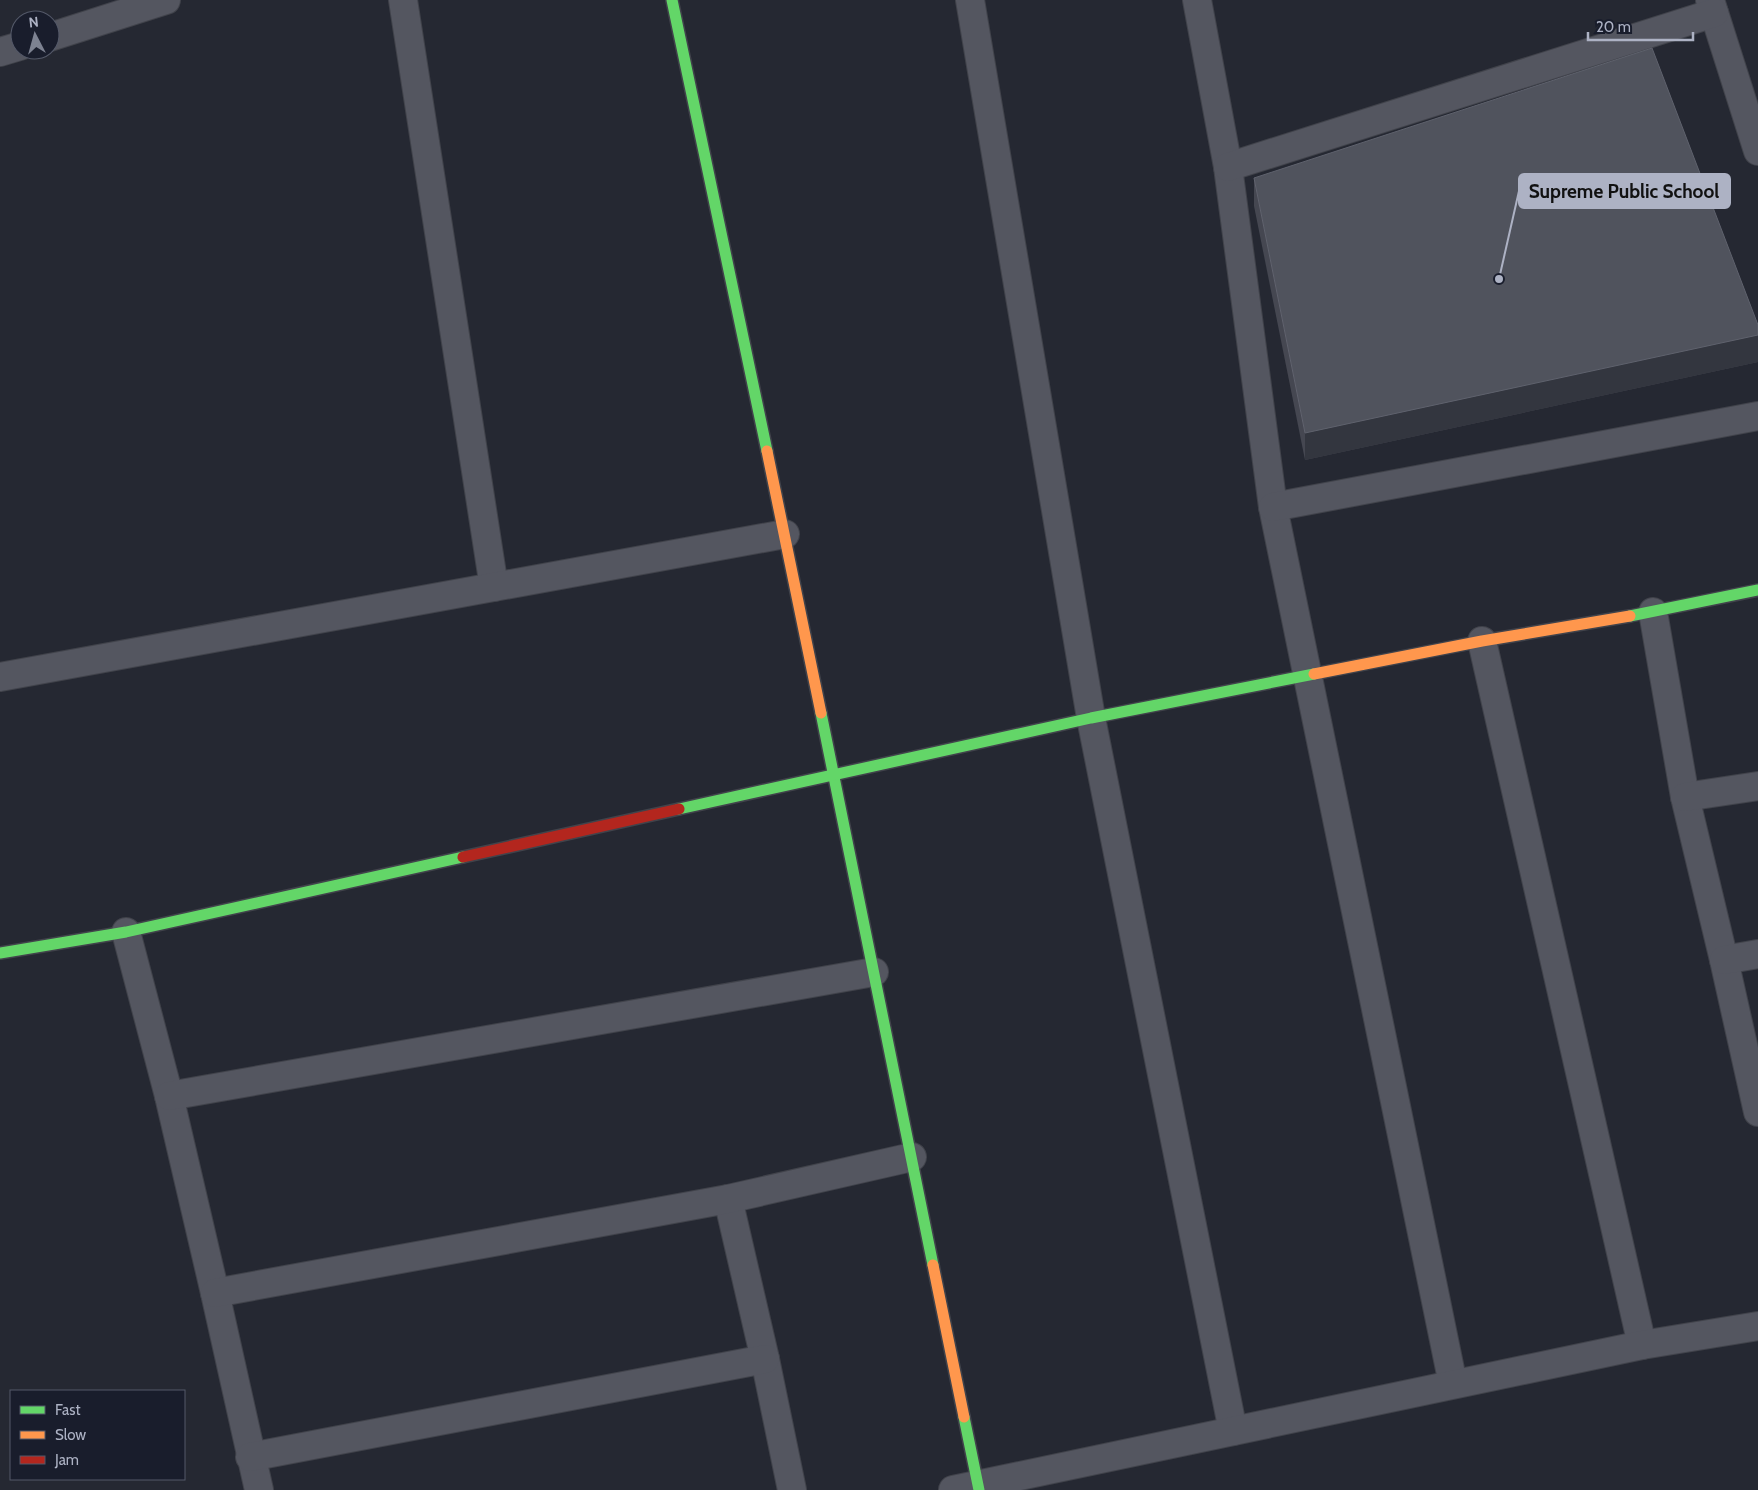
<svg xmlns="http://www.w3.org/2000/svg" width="1758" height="1490" viewBox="0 0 1758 1490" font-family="Cabin,sans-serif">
	<rect width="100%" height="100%" fill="#252832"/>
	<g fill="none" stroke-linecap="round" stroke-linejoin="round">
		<g stroke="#41434b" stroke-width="30">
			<g id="street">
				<polyline points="403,0 494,587"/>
				<polyline points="970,0 1091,718 1233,1431"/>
				<polyline points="1197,0 1228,167 1273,507 1453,1384"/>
				<polyline points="1710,0 1758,151"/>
				<polyline points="50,37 166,0"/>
				<polyline points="0,52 20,46"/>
				<polyline points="1228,167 1714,13"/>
				<polyline points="1273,507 1758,416"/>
				<polyline points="1653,612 1685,797 1724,960 1758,1112"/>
				<polyline points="1482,641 1642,1345"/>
				<polyline points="0,677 785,534"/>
				<polyline points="1685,797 1758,786"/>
				<polyline points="126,932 169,1096 215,1293 259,1490"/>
				<polyline points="1724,960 1758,954"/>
				<polyline points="169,1096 874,972"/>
				<polyline points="728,1199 765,1359 792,1490"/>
				<polyline points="215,1293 728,1199 912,1157"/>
				<polyline points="250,1457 765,1359"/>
				<polyline points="953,1490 1642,1345 1758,1326"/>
			</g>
		</g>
		<g stroke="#41434b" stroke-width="14">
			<g id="fast">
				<polyline points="672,0 767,451"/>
				<polyline points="1630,616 1758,590"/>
				<polyline points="821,713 933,1265"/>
				<polyline points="679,809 1091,718 1314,674"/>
				<polyline points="0,953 126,932 463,857"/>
				<polyline points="964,1417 979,1490"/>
			</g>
		</g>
		<g stroke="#41434b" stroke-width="14">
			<g id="slow">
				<polyline points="767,451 821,713"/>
				<polyline points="1314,674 1482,641 1630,616"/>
				<polyline points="933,1265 964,1417"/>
			</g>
		</g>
		<g stroke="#41434b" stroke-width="14">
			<polyline id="jam" points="463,857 679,809"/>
		</g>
		<use href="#street" stroke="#545660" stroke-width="28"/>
		<use href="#fast" stroke="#63d668" stroke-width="11"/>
		<use href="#slow" stroke="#ff974d" stroke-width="11"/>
		<use href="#jam" stroke="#b3261e" stroke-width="11"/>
	</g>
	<polygon fill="#454751" points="1254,178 1758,325 1758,362 1305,460 1254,206"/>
	<polygon fill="#33363f" points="1758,335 1758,362 1305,460 1305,433"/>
	<polygon fill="#50535d" stroke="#5f626d" points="1652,48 1758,325 1758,335 1305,433 1254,178"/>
	<path fill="none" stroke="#adb2c4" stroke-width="2" d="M1499 279L1519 191"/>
	<circle fill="#adb2c4" stroke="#191d2c" stroke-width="2" cx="1499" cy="279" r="5"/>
	<rect fill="#adb2c4" stroke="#adb2c4" stroke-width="2" x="1519" y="174" width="211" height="34" rx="5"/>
	<g font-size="19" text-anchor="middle" font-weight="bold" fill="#111">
		<text x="1624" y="198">Supreme Public School</text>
	</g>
	<rect x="10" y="1390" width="175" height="90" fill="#191d2c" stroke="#545969"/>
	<rect x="20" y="1406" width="25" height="8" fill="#63d668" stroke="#545969"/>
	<text x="55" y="1415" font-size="15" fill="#adb2c4">Fast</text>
	<rect x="20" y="1431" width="25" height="8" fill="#ff974d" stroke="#545969"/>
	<text x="55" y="1440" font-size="15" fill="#adb2c4">Slow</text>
	<rect x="20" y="1456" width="25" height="8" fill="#b3261e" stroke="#545969"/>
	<text x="55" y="1465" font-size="15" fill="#adb2c4">Jam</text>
	<g transform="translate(35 35) rotate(354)"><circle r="24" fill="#191d2c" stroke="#545969"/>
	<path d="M0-4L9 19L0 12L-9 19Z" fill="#7d8291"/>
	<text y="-8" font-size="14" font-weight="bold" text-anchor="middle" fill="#adb2c4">N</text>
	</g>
	<path d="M1588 32v8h105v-8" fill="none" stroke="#adb2c4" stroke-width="2.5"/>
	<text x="1596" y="32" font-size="15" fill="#adb2c4" stroke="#191d2c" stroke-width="4" paint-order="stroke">20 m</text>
</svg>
